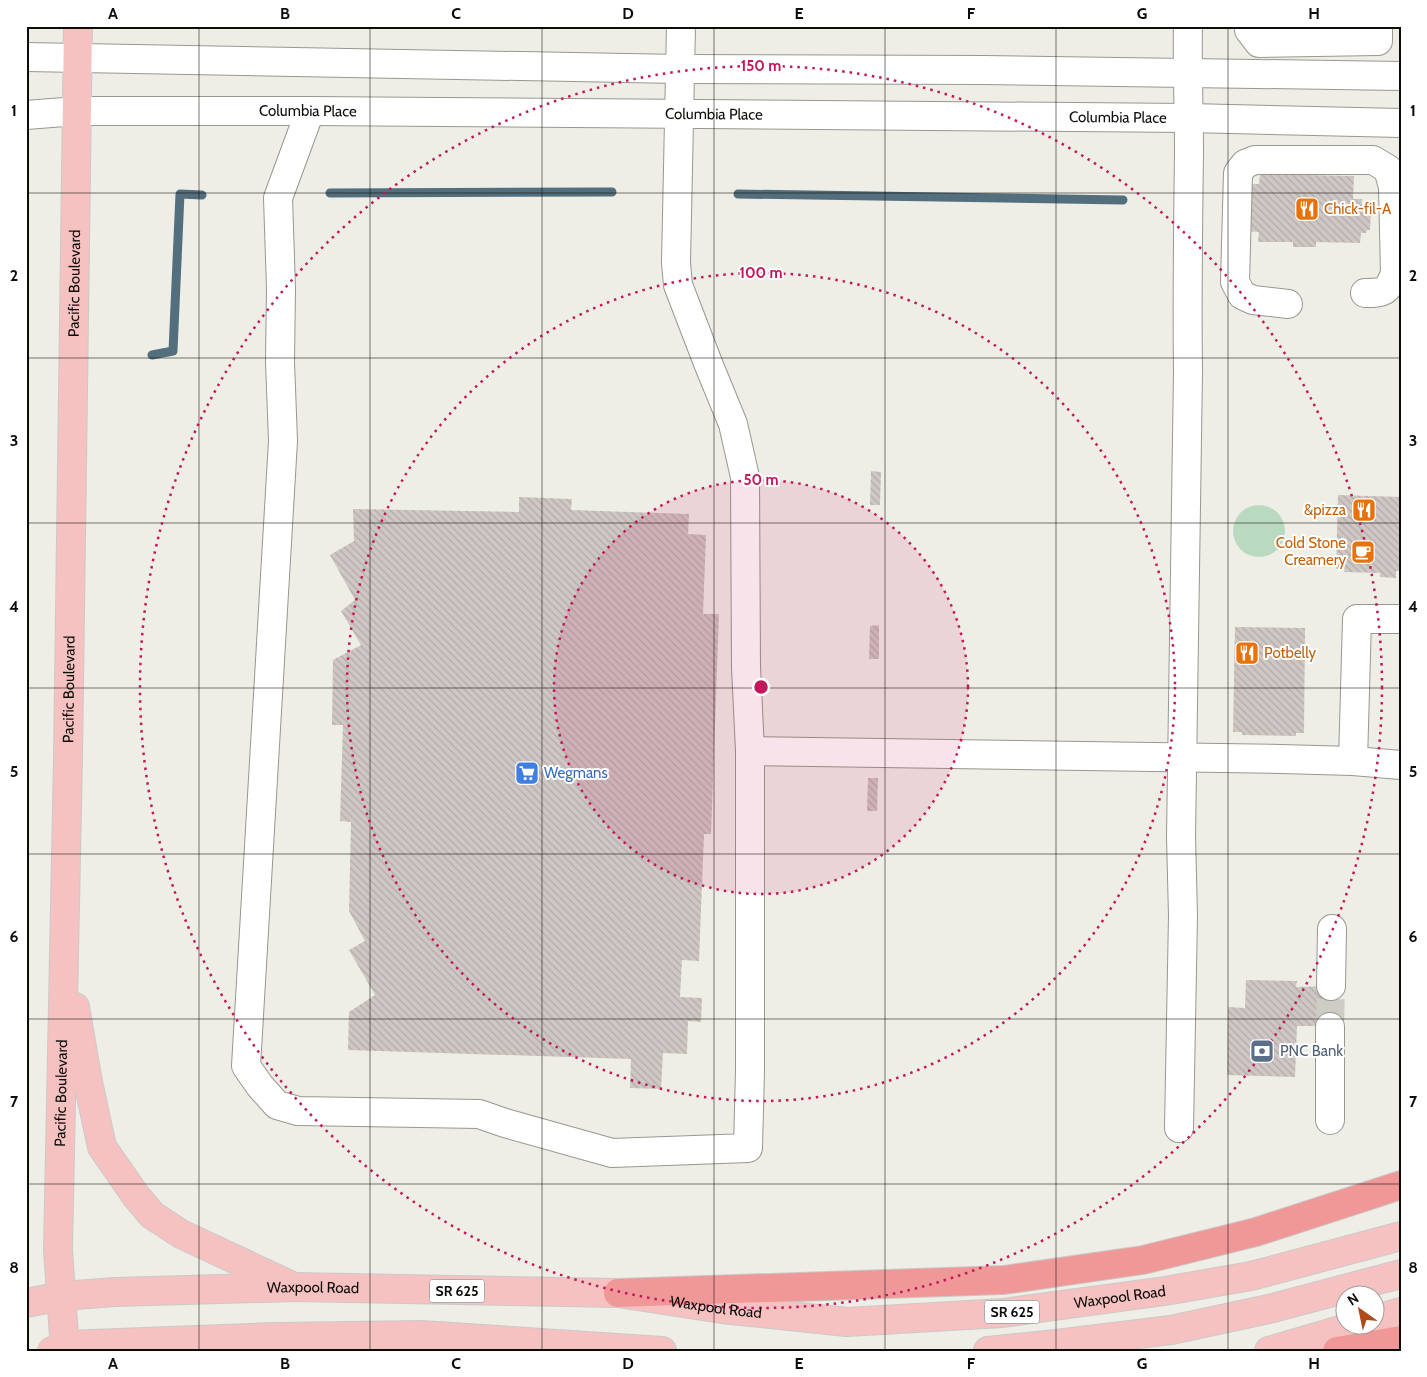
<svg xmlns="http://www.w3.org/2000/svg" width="1427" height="1377" viewBox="0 0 1427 1377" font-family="Cabin,sans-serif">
	<defs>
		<pattern id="building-back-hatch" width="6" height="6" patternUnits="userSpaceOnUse" patternTransform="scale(1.25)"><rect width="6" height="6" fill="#cfc7c3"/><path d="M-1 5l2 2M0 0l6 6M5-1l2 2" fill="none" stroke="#b1aaa6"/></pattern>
	</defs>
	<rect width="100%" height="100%" fill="#efeee6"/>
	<circle fill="#badabf" cx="1259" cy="531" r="26"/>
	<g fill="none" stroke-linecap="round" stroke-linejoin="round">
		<g stroke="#536f7e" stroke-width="9">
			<polyline points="330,193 612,192"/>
			<polyline points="738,194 1123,200"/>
			<polyline points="152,355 173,351 180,194 202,195"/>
		</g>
	</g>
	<g fill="url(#building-back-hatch)">
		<polygon points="1308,26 1343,26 1343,29 1307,29"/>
		<polygon points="1260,174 1354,176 1353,199 1362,199 1362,207 1367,208 1367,211 1371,211 1370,230 1367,230 1366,233 1361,233 1360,243 1316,242 1316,247 1293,247 1293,242 1258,242 1259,232 1243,231 1247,184 1259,184"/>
		<polygon points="871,471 881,472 880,505 870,505"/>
		<polygon points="1338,495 1401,497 1401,571 1396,571 1396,578 1380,577 1380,573 1344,572 1345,569 1336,569"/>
		<polygon points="519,497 572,499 571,510 689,514 688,534 706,535 703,614 719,614 711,834 704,834 699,961 682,960 680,997 702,998 701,1022 688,1021 687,1054 663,1053 661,1089 630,1088 631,1059 348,1050 349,1012 375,995 349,950 365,941 349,911 351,822 340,821 343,725 332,725 333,660 361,645 341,611 355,600 330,555 354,541 353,509 519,512"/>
		<polygon points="879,625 879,659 869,659 870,626"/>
		<polygon points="1235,627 1305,628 1304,733 1296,733 1296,736 1242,735 1242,732 1233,732"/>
		<polygon points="868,778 878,778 877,811 867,811"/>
		<polygon points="1246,980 1297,981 1296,987 1333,986 1334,1026 1297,1026 1295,1077 1227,1075 1228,1007 1245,1008"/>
	</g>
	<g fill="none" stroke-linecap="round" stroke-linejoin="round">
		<polyline stroke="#cdccc5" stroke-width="28" stroke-dasharray="28 14" stroke-linecap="butt" points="1330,1027 1331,986"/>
		<g stroke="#989790" stroke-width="30">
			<g id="minor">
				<polyline points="1250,26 1249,30 1259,43 1378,41 1378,26"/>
				<polyline points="26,57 679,69 984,70 1401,76"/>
				<polyline points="310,111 278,198 281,288 280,362 283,441 246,1066 260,1086 277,1105 298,1111 479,1114 505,1123 612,1153 748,1148 750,1070 750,751 746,667 745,477 733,424 708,363 678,285 676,263 681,26"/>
				<path id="s1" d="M26,115L77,111H310L1189,118L1401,123"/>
				<path d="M1288,304L1253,300L1242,295L1235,282L1238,173L1245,164L1255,160H1373L1388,169L1393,187L1395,273C1388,292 1384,293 1365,293"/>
				<polyline points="750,751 1281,759 1353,761 1401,765"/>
				<polyline points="1353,761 1357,619 1401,619"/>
				<polyline points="1331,986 1332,929"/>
				<polyline points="1330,1120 1330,1027"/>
				<path d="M1179,1128L1183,916L1181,837L1188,372C1187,299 1188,225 1189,152C1189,110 1187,68 1188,26"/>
			</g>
		</g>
		<g stroke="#cacac9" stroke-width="30">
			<g id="major">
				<polyline points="75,1007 88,1082 102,1147 136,1196 152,1215 181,1234 292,1286"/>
				<path id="s2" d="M26,1303L62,1296L115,1292L296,1287L618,1293L722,1309L847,1322L1003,1313L1165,1291L1251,1276L1401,1236"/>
				<polyline points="1374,1320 1401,1312"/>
				<polyline points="52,1351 65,1345 276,1337 422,1335 662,1351"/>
				<path id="s3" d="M65,1351L58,1250L68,758L78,26"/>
				<polyline points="988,1351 1056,1344 1171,1330 1269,1309 1401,1274"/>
				<polyline points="1269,1351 1361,1324"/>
			</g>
		</g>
		<g stroke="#cacac9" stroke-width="30">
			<g id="highway">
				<polyline points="618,1293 1004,1280 1143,1260 1256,1232 1401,1185"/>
				<polyline points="1337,1351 1401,1340"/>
			</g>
		</g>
		<use href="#minor" stroke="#fff" stroke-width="28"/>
		<use href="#major" stroke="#f6c1c1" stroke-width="28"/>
		<use href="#highway" stroke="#f09898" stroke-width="28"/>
	</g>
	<path fill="none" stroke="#0c0c09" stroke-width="1" stroke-opacity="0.55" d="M199,26V1351M370,26V1351M542,26V1351M714,26V1351M885,26V1351M1056,26V1351M1228,26V1351M26,193H1401M26,358H1401M26,523H1401M26,688H1401M26,854H1401M26,1019H1401M26,1184H1401"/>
	<circle cx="761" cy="687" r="207" fill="#c2185b" fill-opacity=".12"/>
	<g fill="none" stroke="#c2185b" stroke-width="2.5" stroke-dasharray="2.5 5">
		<circle cx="761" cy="687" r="207"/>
		<circle cx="761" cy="687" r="414"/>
		<circle cx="761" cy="687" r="621"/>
	</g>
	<defs>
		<g id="restaurant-square" transform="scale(1.25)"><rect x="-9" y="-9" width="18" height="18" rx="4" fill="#e8710a" stroke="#fff"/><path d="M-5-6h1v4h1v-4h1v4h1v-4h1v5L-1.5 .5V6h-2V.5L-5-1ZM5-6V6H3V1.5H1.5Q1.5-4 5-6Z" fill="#fff"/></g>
		<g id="cafe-square" transform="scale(1.25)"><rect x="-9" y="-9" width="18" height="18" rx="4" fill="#e8710a" stroke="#fff"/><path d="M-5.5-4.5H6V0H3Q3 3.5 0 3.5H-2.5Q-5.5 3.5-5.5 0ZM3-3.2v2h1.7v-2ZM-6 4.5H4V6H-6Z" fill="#fff"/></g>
		<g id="supermarket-square" transform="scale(1.25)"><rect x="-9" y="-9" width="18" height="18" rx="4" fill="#3f7fe0" stroke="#fff"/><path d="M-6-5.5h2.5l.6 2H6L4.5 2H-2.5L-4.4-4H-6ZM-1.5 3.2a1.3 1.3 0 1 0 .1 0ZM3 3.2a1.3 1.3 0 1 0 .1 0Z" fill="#fff"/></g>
		<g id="bank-square" transform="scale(1.25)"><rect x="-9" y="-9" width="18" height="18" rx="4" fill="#5c6f8a" stroke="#fff"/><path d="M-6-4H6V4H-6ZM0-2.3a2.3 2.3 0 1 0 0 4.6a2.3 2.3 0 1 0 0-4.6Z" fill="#fff"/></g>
	</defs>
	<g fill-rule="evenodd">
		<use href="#restaurant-square" x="1307" y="209"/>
		<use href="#restaurant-square" x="1364" y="510"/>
		<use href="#cafe-square" x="1363" y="552"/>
		<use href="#restaurant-square" x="1247" y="653"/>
		<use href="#supermarket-square" x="527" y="773"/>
		<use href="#bank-square" x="1262" y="1051"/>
	</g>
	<g text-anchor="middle" stroke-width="4" stroke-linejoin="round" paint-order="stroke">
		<g fill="#fff" stroke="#555553" stroke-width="1">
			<rect x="429.5" y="1279.5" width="55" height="23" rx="4"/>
			<rect x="984.5" y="1300.5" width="55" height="23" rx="4"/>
		</g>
		<g font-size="14" font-weight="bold" fill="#0c0c09">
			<text x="457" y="1296">SR 625</text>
			<text x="1012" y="1317">SR 625</text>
		</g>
		<g font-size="15" fill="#0c0c09" stroke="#fff">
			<text dy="5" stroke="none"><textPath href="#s1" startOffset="282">Columbia Place</textPath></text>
			<text dy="5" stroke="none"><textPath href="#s1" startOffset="688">Columbia Place</textPath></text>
			<text dy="5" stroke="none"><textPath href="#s1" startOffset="1092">Columbia Place</textPath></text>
			<text dy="5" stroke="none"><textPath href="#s3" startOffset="1068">Pacific Boulevard</textPath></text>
			<text dy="5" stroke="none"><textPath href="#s3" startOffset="662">Pacific Boulevard</textPath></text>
			<text dy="5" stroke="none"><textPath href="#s3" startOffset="258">Pacific Boulevard</textPath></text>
			<text dy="5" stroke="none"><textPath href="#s2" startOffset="288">Waxpool Road</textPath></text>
			<text dy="5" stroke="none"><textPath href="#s2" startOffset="1098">Waxpool Road</textPath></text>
			<text dy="5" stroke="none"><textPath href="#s2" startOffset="692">Waxpool Road</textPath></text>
		</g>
		<g font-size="15" fill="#c56008" stroke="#fff" text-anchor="start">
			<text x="1324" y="214">Chick-fil-A</text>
			<text x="1346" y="515" text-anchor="end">&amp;pizza</text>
			<text x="1346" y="548" text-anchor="end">Cold Stone<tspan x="1346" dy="17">Creamery</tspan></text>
			<text x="1264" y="658">Potbelly</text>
		</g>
		<g font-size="15" fill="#366cbe" stroke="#fff" text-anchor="start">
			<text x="544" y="778">Wegmans</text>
		</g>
		<g font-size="15" fill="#4e5e75" stroke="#fff" text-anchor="start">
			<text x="1280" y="1056">PNC Bank</text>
		</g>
	</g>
	<circle cx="761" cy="687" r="8" fill="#c2185b" stroke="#fff" stroke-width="2.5"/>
	<g font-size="15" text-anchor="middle" font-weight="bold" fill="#c2185b" stroke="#fff" stroke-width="4" stroke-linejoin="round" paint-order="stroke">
		<text x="761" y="71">150 m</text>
		<text x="761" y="278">100 m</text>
		<text x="761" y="485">50 m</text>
	</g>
	<rect width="1427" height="1377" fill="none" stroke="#ffffff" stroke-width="55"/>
	<g transform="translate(1360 1310) rotate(327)"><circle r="24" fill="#ffffff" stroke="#9e9e9d"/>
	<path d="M0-4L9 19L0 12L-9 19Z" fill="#af4b19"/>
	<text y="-8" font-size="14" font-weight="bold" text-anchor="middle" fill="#0c0c09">N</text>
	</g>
	<rect x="28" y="28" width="1372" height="1322" fill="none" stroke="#0c0c09" stroke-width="2"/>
	<g font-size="16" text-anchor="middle" font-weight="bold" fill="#0c0c09">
		<text x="113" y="19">A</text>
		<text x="285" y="19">B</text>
		<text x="456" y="19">C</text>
		<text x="628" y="19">D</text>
		<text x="799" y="19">E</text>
		<text x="971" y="19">F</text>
		<text x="1142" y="19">G</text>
		<text x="1314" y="19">H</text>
		<text x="14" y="116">1</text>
		<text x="1413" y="116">1</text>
		<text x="14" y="281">2</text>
		<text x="1413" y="281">2</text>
		<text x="14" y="446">3</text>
		<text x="1413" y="446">3</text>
		<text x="14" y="612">4</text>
		<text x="1413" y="612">4</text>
		<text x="14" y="777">5</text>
		<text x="1413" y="777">5</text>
		<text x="14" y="942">6</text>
		<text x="1413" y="942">6</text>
		<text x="14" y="1107">7</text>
		<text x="1413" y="1107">7</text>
		<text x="14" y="1273">8</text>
		<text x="1413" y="1273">8</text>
		<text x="113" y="1369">A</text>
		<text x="285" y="1369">B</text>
		<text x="456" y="1369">C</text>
		<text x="628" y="1369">D</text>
		<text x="799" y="1369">E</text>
		<text x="971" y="1369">F</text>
		<text x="1142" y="1369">G</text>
		<text x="1314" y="1369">H</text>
	</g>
</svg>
